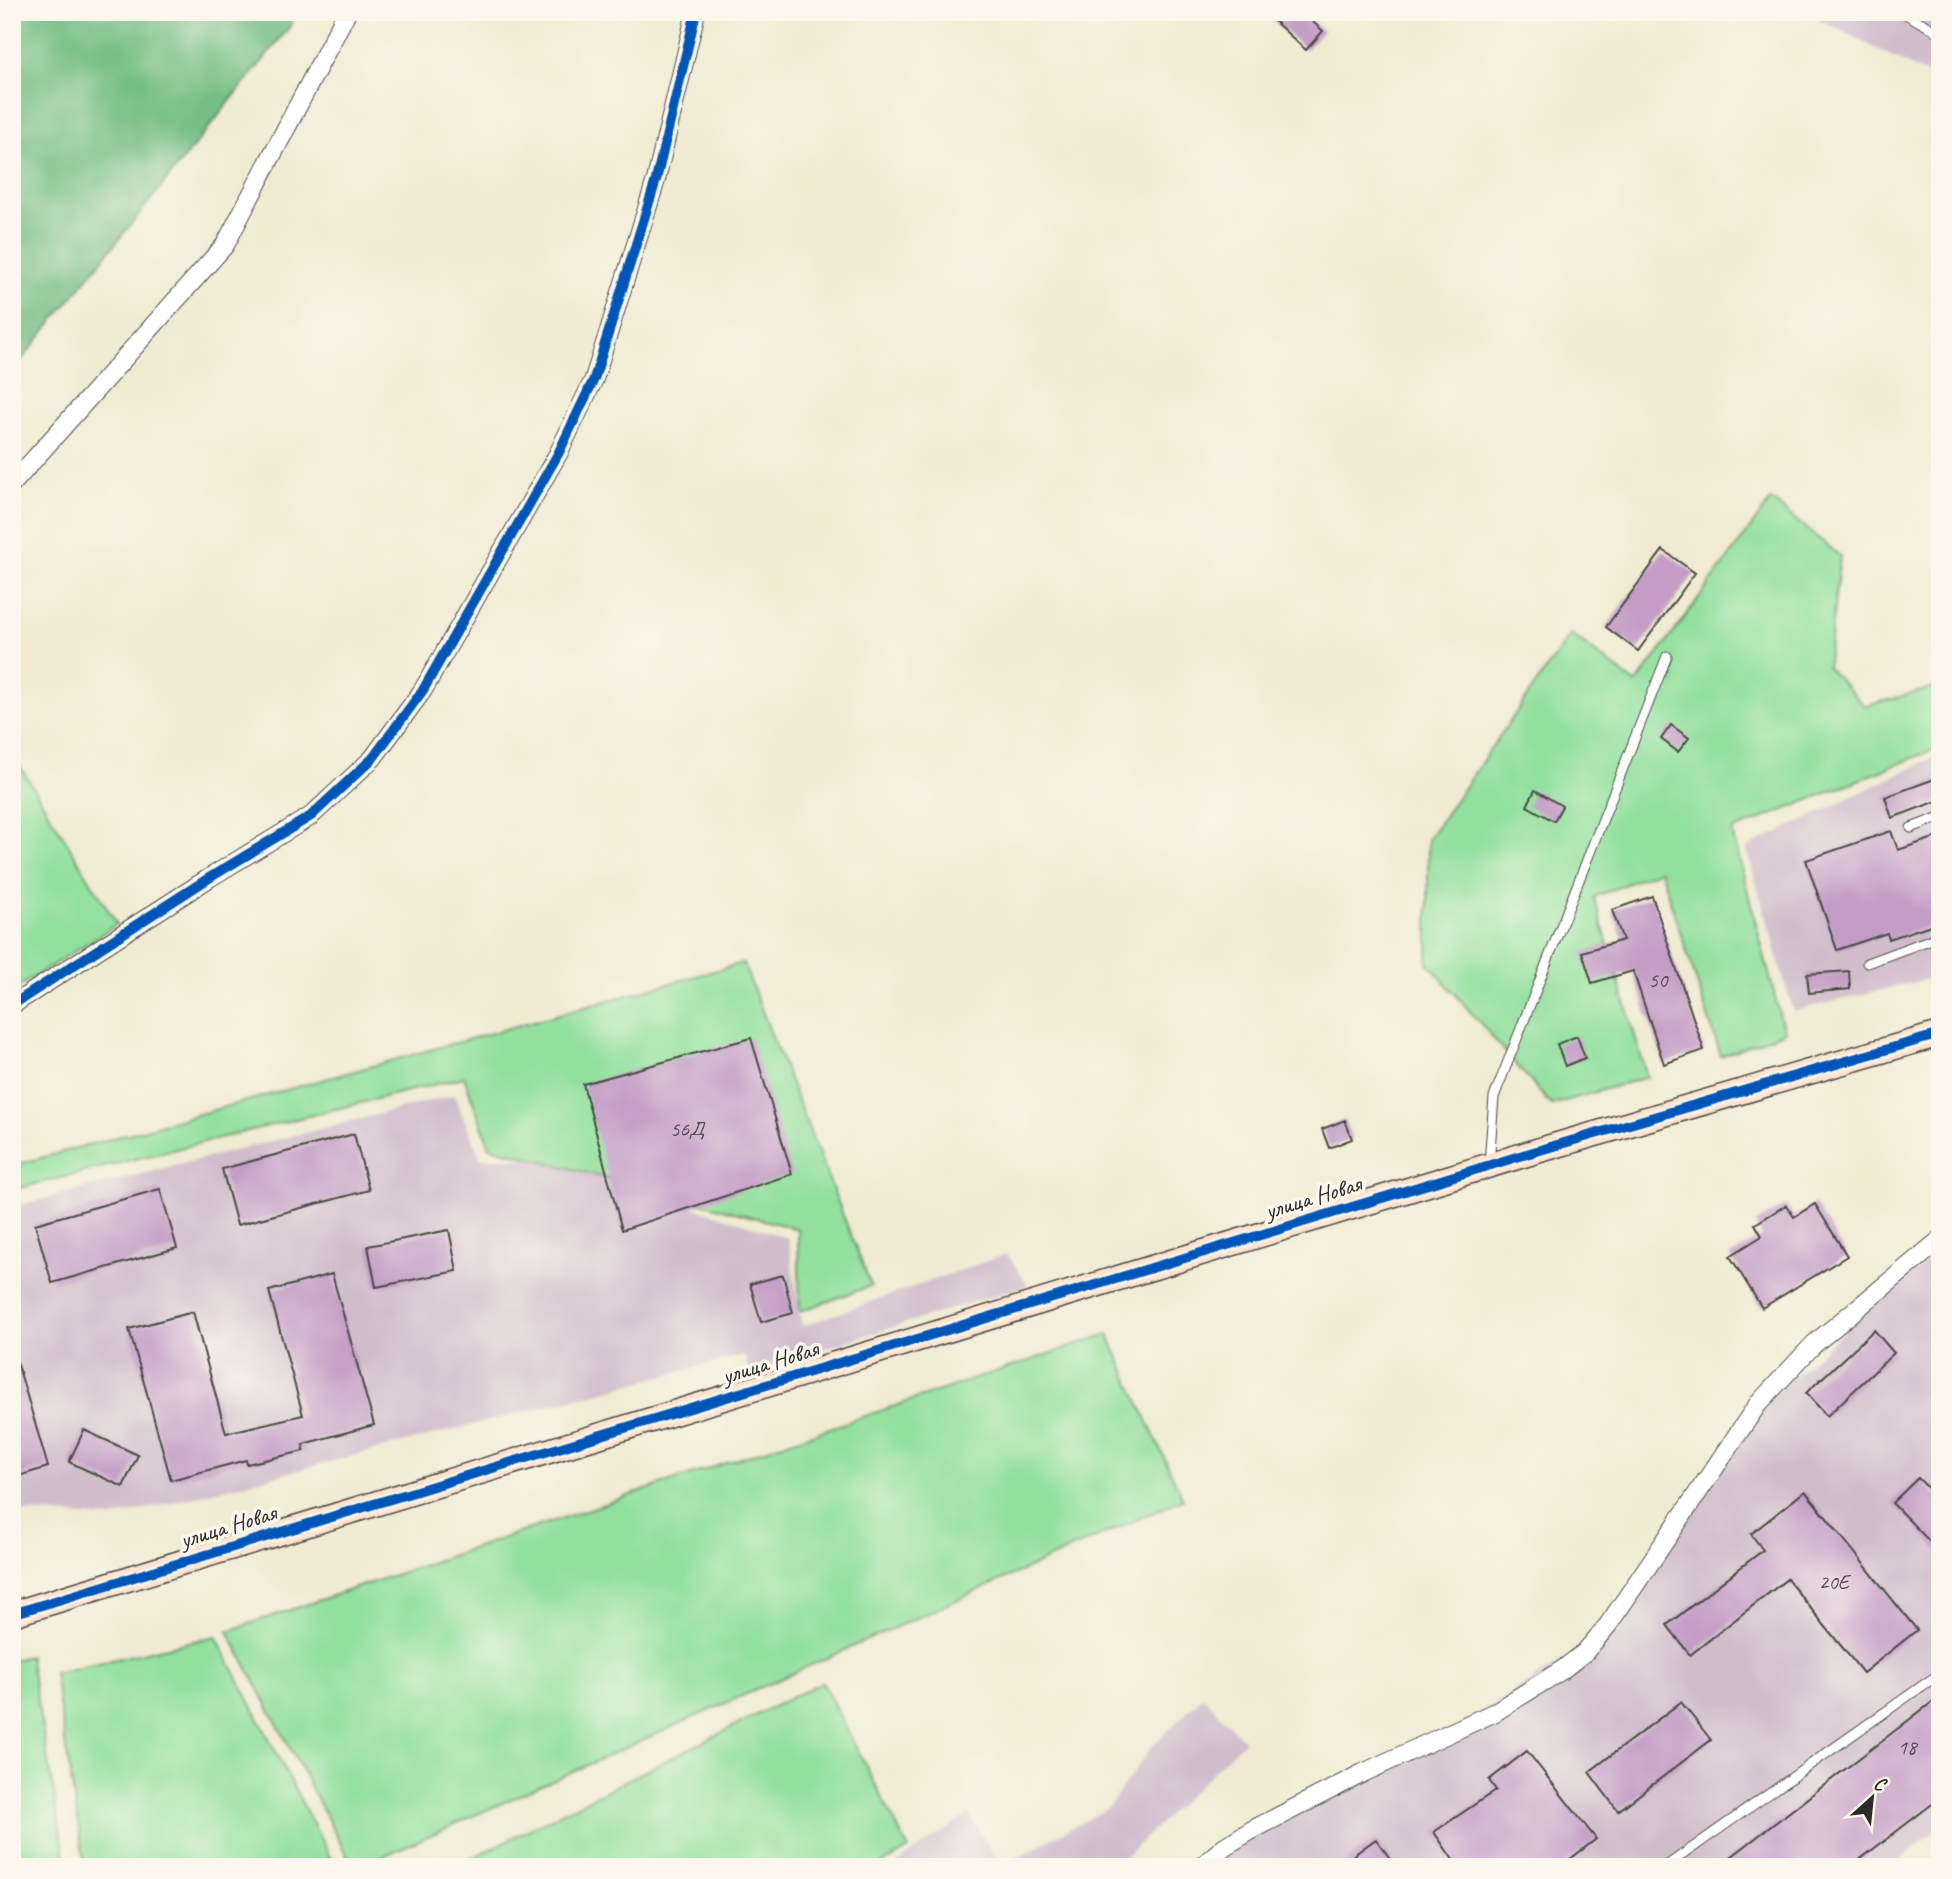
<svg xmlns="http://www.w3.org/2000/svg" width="1952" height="1879" viewBox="0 0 1952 1879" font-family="Caveat,sans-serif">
	<rect width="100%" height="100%" fill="#fbf7ec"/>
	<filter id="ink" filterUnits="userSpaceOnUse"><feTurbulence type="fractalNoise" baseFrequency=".0143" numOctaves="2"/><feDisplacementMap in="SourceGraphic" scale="14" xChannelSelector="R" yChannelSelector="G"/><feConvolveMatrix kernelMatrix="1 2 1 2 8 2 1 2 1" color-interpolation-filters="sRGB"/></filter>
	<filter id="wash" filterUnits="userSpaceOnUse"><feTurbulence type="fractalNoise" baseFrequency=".00686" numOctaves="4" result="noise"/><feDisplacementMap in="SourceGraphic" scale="28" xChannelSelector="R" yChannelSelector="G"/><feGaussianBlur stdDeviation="1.57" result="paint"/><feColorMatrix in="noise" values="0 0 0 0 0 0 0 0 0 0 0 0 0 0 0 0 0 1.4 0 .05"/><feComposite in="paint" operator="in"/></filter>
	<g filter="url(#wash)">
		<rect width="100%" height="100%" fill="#f0ebd2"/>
		<g fill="#d0bdcc">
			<polygon points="1805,12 1940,12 1940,81"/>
			<polygon points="1940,754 1940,976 1793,1011 1746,848"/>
			<polygon points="454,1095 481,1158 543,1158 788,1238 802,1326 1007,1254 1028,1285 749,1372 744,1355 112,1518 12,1511 12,1207"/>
			<polygon points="1940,1251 1940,1827 1891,1867 1206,1867 1216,1853 1473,1718 1611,1630 1742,1424 1871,1306"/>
			<polygon points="1203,1696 1244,1741 1115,1867 892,1867 969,1814 1001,1866 1108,1808 1153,1745"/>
		</g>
		<g fill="#92e09e" stroke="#5e8664" stroke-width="2">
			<polygon points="1771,500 1840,556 1827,667 1865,706 1940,686 1940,747 1732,831 1784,1032 1721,1056 1660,870 1594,897 1647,1077 1551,1105 1428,963 1428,839 1571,634 1636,684"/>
			<polygon points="12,753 117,924 12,991"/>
			<polygon points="743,963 871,1286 800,1311 798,1229 490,1147 464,1077 12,1190 12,1166"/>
			<polygon points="1108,1334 1183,1499 359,1867 353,1867 228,1631"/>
			<polygon points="216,1636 335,1867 85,1867 54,1673"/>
			<polygon points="29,1656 67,1867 12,1867 12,1660"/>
			<polygon points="822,1682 909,1849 877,1867 454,1867"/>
		</g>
		<polygon fill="#75be85" stroke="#507458" stroke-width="2" points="12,12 296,12 289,28 12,372"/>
		<g id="blocks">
			<g fill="#c39dc6">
				<polygon points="1264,12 1302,12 1323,31 1306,50"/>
				<polygon points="1663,550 1695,573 1638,651 1606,627"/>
				<polygon points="1671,725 1689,738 1678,752 1661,739"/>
				<polygon points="1940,777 1940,800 1892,818 1885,797"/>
				<polygon points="1535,790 1562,806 1554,821 1527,806"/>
				<polygon points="1891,831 1898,850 1940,836 1940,922 1889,939 1887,933 1837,950 1806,860"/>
				<polygon points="1652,896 1704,1050 1664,1064 1633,971 1592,983 1582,952 1623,940 1612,910"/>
				<polygon points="1849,971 1850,989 1809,993 1807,974"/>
				<polygon points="1577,1036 1585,1058 1565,1066 1557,1044"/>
				<polygon points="751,1038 792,1174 622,1230 583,1084"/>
				<polygon points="1345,1120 1352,1139 1329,1148 1322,1129"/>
				<polygon points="354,1134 369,1190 237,1225 222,1169"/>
				<polygon points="160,1189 177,1248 52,1283 35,1224"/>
				<polygon points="1815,1204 1847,1256 1762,1308 1730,1256 1762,1236 1755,1224 1786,1205 1794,1217"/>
				<polygon points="449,1230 457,1271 376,1287 368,1246"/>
				<polygon points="332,1274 374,1425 303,1444 304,1451 247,1464 246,1460 171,1480 129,1329 193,1312 226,1433 303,1415 269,1291"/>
				<polygon points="783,1275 793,1313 761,1322 750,1284"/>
				<polygon points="1874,1330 1894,1353 1827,1416 1806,1393"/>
				<polygon points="12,1362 17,1362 48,1467 12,1478"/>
				<polygon points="84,1430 138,1455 123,1487 69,1462"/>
				<polygon points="1918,1478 1940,1500 1940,1552 1892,1503"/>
				<polygon points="1805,1491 1917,1630 1863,1673 1787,1579 1690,1655 1667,1625 1763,1550 1751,1534"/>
				<polygon points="1940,1696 1940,1798 1850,1867 1718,1867"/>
				<polygon points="1681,1702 1711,1740 1618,1811 1589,1772"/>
				<polygon points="1527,1751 1596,1839 1560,1867 1458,1867 1434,1832 1496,1790 1489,1780"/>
				<polygon points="1376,1839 1396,1867 1337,1867"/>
			</g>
		</g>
	</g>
	<g filter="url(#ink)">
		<use href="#blocks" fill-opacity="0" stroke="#494844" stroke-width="2"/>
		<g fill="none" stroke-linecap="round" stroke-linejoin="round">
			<g stroke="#494844" stroke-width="11">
				<g id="lane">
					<polyline points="1902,12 1940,33"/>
					<polyline points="1911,828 1940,817"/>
					<polyline points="1867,963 1940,936"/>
					<polyline points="1489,1164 1494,1097 1667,656"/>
					<polyline points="1665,1867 1932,1679 1940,1679"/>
				</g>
			</g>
			<g stroke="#494844" stroke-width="20">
				<g id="street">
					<polyline points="12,484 225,245 347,12"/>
					<polyline points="12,1005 209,878 311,816 373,758 423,690 558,454 594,379 656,180 696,12"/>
					<polyline points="1201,1867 1225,1846 1252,1830 1363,1773 1495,1712 1562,1670 1585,1652 1608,1625 1758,1404 1814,1344 1940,1240"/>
				</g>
			</g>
			<g stroke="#494844" stroke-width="27">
				<polyline id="secondary" points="12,1614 1540,1150 1940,1034"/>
			</g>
			<use href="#lane" stroke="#fff" stroke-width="9"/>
			<use href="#street" stroke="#fff" stroke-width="18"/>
			<use href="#secondary" stroke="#fde4d0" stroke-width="24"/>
			<g stroke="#fbf7ec" stroke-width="15">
				<g id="cycleway">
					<polyline points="12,1005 209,878 311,816 373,758 423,690 558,454 594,379 656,180 696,12"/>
					<polyline points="12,1614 1540,1150 1940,1034"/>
				</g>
			</g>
			<use href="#cycleway" stroke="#0057b8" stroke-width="10"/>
		</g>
	</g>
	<g text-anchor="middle" stroke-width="7" stroke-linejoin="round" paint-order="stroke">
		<g font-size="21" fill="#514852">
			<text x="1658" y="987">50</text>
			<text x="687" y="1136">56Д</text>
			<text x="1834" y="1589">20Е</text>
			<text x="1907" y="1754">18</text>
		</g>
		<g font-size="24" fill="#2b2b2b" stroke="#fbf7ec">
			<text transform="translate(1313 1197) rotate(-17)" y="8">улица Новая</text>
			<text transform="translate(770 1362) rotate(-17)" y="8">улица Новая</text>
			<text transform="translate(228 1526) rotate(-17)" y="8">улица Новая</text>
		</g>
	</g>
	<rect width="1952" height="1879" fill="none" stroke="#fbf7ec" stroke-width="42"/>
	<g transform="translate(1872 1798) rotate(27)" stroke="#fbf7ec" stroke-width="5" paint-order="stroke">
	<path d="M0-5L12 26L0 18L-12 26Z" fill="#2b2b2b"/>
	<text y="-10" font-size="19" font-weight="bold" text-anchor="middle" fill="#2b2b2b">С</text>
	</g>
</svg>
